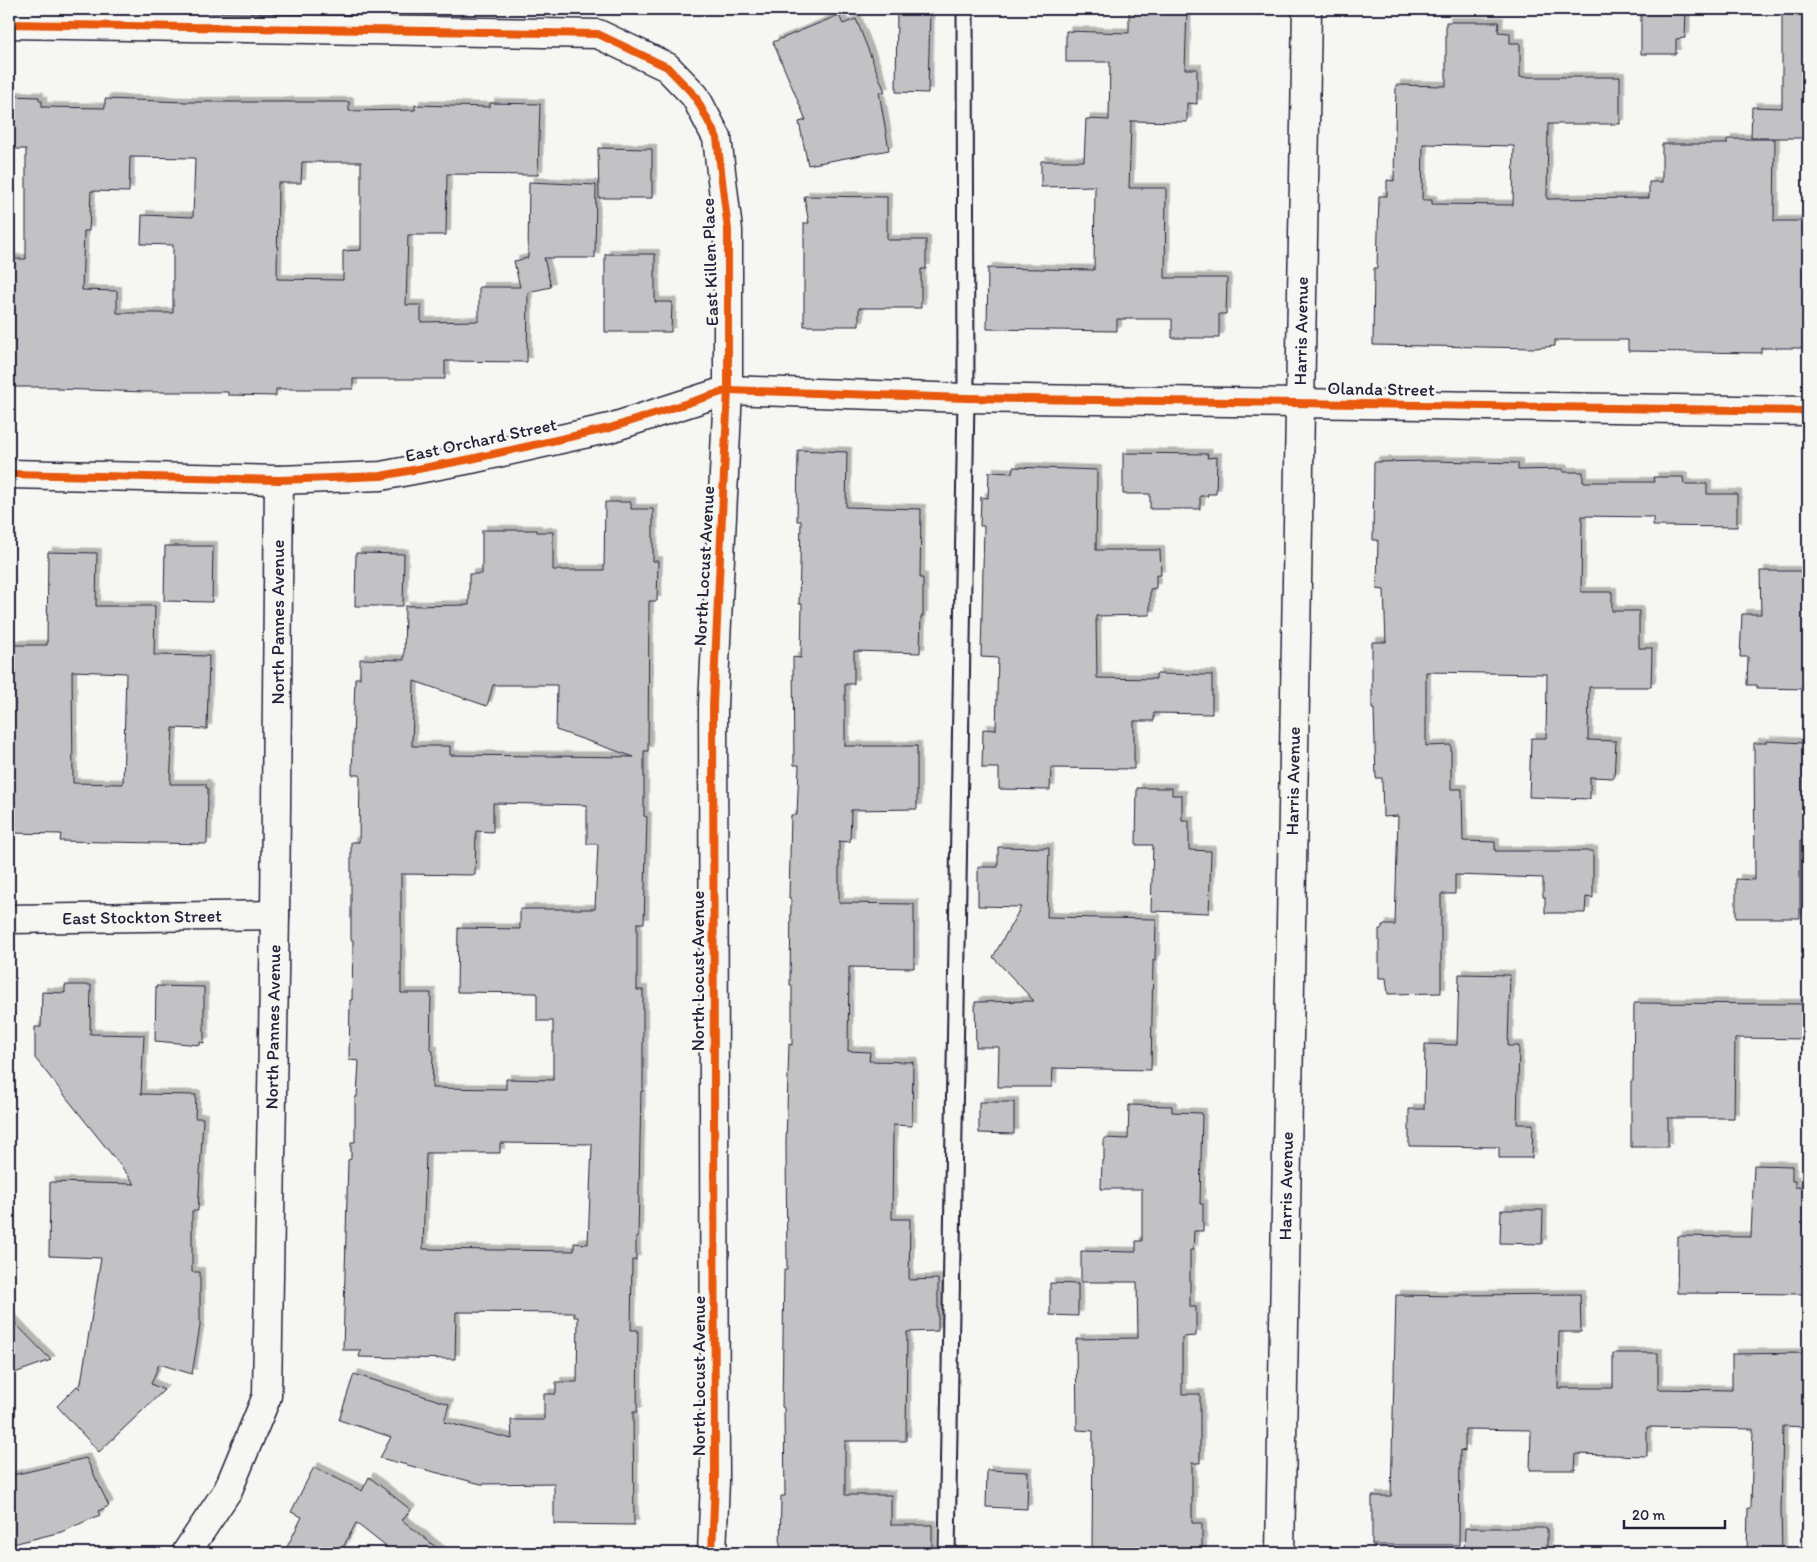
<svg xmlns="http://www.w3.org/2000/svg" width="1817" height="1562" viewBox="0 0 1817 1562" font-family="Itim,sans-serif">
	<defs>
		<filter id="shadow"><feDropShadow dx="4.5" dy="-4.5" stdDeviation="0" flood-color="#0004"/></filter>
	</defs>
	<rect width="100%" height="100%" fill="#f6f6f2"/>
	<filter id="ink" filterUnits="userSpaceOnUse"><feTurbulence type="fractalNoise" baseFrequency=".02" numOctaves="2"/><feDisplacementMap in="SourceGraphic" scale="10" xChannelSelector="R" yChannelSelector="G"/><feConvolveMatrix kernelMatrix="1 2 1 2 8 2 1 2 1" color-interpolation-filters="sRGB"/></filter>
	<g filter="url(#ink)">
		<g fill="#c2c2c4" stroke="#22223b" fill-rule="evenodd" filter="url(#shadow)">
			<polygon points="897,9 930,9 928,93 896,92"/>
			<polygon points="1129,9 1187,9 1185,69 1197,69 1197,104 1187,103 1187,122 1131,121 1129,188 1166,188 1165,278 1227,278 1226,314 1219,314 1219,338 1172,338 1172,319 1117,319 1117,331 987,329 988,268 1094,270 1095,186 1041,187 1041,161 1084,161 1086,119 1109,120 1110,62 1066,62 1066,31 1129,33"/>
			<polygon points="1641,9 1686,9 1685,38 1676,39 1676,54 1641,54"/>
			<polygon points="1782,9 1808,9 1808,111 1807,111 1806,138 1751,138 1752,107 1782,108"/>
			<polygon points="839,15 843,24 856,19 885,92 879,92 889,150 808,165 799,122 806,120 773,42"/>
			<path d="M1446,22H1499L1498,32L1510,33V43H1520V77H1620V124H1548L1547,199L1649,198V182H1662V144H1727V139H1775L1774,221H1808V289L1805,288V348H1761V353L1628,351V340H1555V346L1535,348L1373,345L1374,268H1377L1379,196H1387V180L1394,181L1396,85L1446,86ZM1423,144L1514,146L1513,205L1432,204V200H1422Z"/>
			<path d="M9,96L39,97V101H42V107L105,108V99L185,102H349V111L415,110V105L490,107V103L540,104L538,175L447,174L446,235H408L406,305H421V322L479,321V287H520L514,261L528,258L529,182L596,185L595,258H544L551,287L528,292L527,362L445,361V379H353V389H276V396L228,395V392H146L57,389V387H9V259H26V149H9ZM130,157L195,158L193,217L142,215L141,244L173,245V313H117V291L82,290L84,231H89L91,191L129,192ZM302,162H361V250L343,251V280L277,279L278,183H301Z"/>
			<polygon points="598,148 652,149 652,198 599,198"/>
			<polygon points="804,196 887,197 887,240 926,240 926,269 921,269 921,308 859,308 859,326 804,326 804,223 809,223"/>
			<polygon points="605,254 655,254 655,302 672,302 671,332 605,332"/>
			<polygon points="798,450 847,452 846,507 921,509 920,578 923,578 923,616 921,616 920,653 854,651 854,684 845,684 845,746 917,746 917,809 851,810 850,842 839,841 839,903 914,904 914,968 849,967 848,1051 870,1052 869,1061 913,1062 912,1126 893,1125 892,1219 910,1219 909,1280 938,1279 938,1331 907,1332 906,1441 845,1441 845,1495 891,1495 891,1525 932,1525 932,1553 780,1552 781,1496 785,1496 784,1408 782,1407 784,1270 787,1270 786,1143 789,1044 792,1045 792,985 790,985 791,898 789,898 791,815 797,815 799,765 794,765 793,657 801,658 802,604 799,604 801,521 797,521"/>
			<polygon points="1123,453 1208,454 1207,458 1217,457 1216,494 1207,494 1208,496 1200,496 1200,509 1150,509 1150,494 1123,494"/>
			<polygon points="1432,461 1518,463 1518,470 1563,469 1563,472 1583,472 1583,482 1654,482 1653,477 1683,477 1684,484 1707,484 1707,494 1737,494 1737,527 1653,526 1653,517 1582,516 1581,592 1612,592 1612,611 1639,611 1639,648 1652,648 1651,687 1589,687 1588,740 1616,741 1614,778 1590,777 1590,799 1529,797 1531,738 1546,738 1547,674 1426,672 1426,746 1451,745 1451,789 1462,789 1463,841 1495,842 1495,851 1593,851 1593,898 1586,897 1585,913 1545,913 1545,897 1543,897 1543,878 1455,875 1455,894 1441,894 1441,993 1388,994 1386,978 1379,978 1379,929 1382,929 1382,925 1395,925 1398,816 1383,817 1382,778 1376,778 1374,709 1372,709 1372,642 1386,642 1384,590 1377,589 1378,540 1373,540 1374,462"/>
			<polygon points="1013,467 1097,470 1096,550 1160,550 1161,575 1156,575 1156,588 1150,589 1150,615 1096,616 1097,678 1156,679 1156,674 1212,675 1212,714 1154,713 1154,721 1134,721 1134,769 1051,768 1050,790 999,789 999,768 982,768 983,729 996,730 998,658 981,657 984,526 980,526 981,497 988,498 989,472 1012,473"/>
			<path d="M605,502H631V509H653V561H658L657,601H649L648,751H644V816L647,817L644,923H637V990H643V1091H641L638,1237H636V1260H632L631,1330H638L637,1412H633L634,1525L554,1524V1483L481,1484L380,1458L391,1437L339,1420L354,1374L449,1404L444,1422L512,1439L511,1420H544V1394H556V1382H577L578,1317H574V1313L456,1312L455,1359L359,1357L361,1350H343L348,1160L351,1159V1142H355V1097H357L359,1061L349,1060L350,1000H352L353,940H351V842H359L360,775H352L355,678H360V659L404,660L405,606L469,605V574H482V530H537V532H553V570H604ZM414,681L487,706L493,685H557L556,730L634,757L450,755V746H412ZM493,803L587,805V844H598L595,909H520V929L458,928L457,992L537,993V1021H553V1080L506,1079V1089L432,1088L433,1051L430,1050L431,993H401V874L475,875L476,831L493,832ZM500,1143L592,1144L588,1244L574,1243V1251L423,1249L426,1153H500Z"/>
			<polygon points="165,546 213,546 212,602 164,601"/>
			<path d="M48,552L97,553L96,606H155L154,655L209,656L207,729L173,728L170,784H206V788H208L207,844L60,841L61,834L9,833L11,677H9V645H47ZM72,671L126,673L123,784L73,783Z"/>
			<polygon points="356,553 404,554 403,606 355,606"/>
			<polygon points="1760,571 1808,571 1808,689 1757,688 1757,685 1747,685 1748,657 1740,657 1742,614 1761,614"/>
			<polygon points="1766,741 1804,743 1804,791 1806,791 1806,841 1800,841 1800,918 1736,918 1736,879 1755,880 1754,743 1766,743"/>
			<polygon points="1137,788 1172,788 1172,795 1182,795 1182,821 1189,821 1189,850 1211,851 1209,913 1151,911 1153,845 1136,845"/>
			<polygon points="998,847 1049,848 1047,917 1156,919 1155,960 1153,960 1151,1070 1053,1068 1052,1087 998,1087 999,1047 976,1047 975,1002 1034,1001 993,957 1021,907 978,906 978,867 998,867"/>
			<polygon points="1459,974 1510,975 1508,1046 1519,1046 1517,1124 1533,1124 1532,1158 1499,1158 1499,1147 1409,1146 1409,1109 1424,1109 1425,1044 1457,1045"/>
			<polygon points="65,985 91,985 90,1034 144,1035 141,1094 196,1095 195,1118 203,1118 198,1211 192,1211 192,1272 200,1272 200,1326 192,1374 159,1364 151,1384 164,1390 99,1452 57,1406 77,1386 80,1389 101,1258 49,1256 50,1182 135,1184 35,1058 35,1027 41,1027 42,992 65,993"/>
			<polygon points="156,986 204,987 204,1043 200,1042 200,1045 155,1041"/>
			<polygon points="1634,1003 1808,1004 1808,1039 1737,1038 1735,1039 1734,1118 1668,1118 1668,1147 1631,1147 1631,1081 1633,1081"/>
			<polygon points="979,1102 1014,1102 1014,1134 979,1133"/>
			<polygon points="1129,1105 1172,1106 1172,1112 1202,1113 1200,1204 1203,1204 1203,1231 1194,1231 1193,1250 1190,1250 1190,1307 1196,1307 1196,1336 1182,1337 1182,1394 1200,1394 1200,1463 1192,1463 1192,1523 1202,1523 1202,1553 1092,1551 1093,1431 1077,1430 1076,1339 1138,1338 1137,1282 1081,1282 1081,1251 1136,1252 1136,1241 1142,1241 1142,1189 1101,1189 1102,1160 1104,1160 1104,1138 1128,1139"/>
			<polygon points="1754,1165 1792,1166 1792,1181 1795,1181 1795,1187 1808,1188 1808,1294 1677,1293 1678,1236 1751,1237"/>
			<polygon points="1501,1210 1543,1210 1542,1244 1500,1243"/>
			<polygon points="1050,1283 1078,1284 1078,1316 1050,1315"/>
			<polygon points="1580,1294 1581,1332 1559,1332 1558,1388 1613,1388 1613,1353 1658,1353 1658,1389 1732,1390 1732,1354 1808,1353 1808,1427 1783,1426 1781,1509 1782,1553 1747,1553 1748,1508 1751,1508 1753,1429 1647,1427 1647,1456 1576,1454 1575,1470 1530,1470 1531,1430 1465,1429 1465,1451 1460,1450 1459,1545 1372,1545 1372,1496 1391,1496 1396,1295 1459,1296 1459,1295"/>
			<polygon points="9,1317 51,1360 9,1375"/>
			<polygon points="86,1458 109,1506 98,1511 100,1515 61,1532 9,1545 9,1476"/>
			<polygon points="314,1467 362,1491 369,1477 411,1510 402,1520 443,1553 394,1553 356,1523 340,1553 284,1553 302,1517 291,1512"/>
			<polygon points="987,1470 1028,1472 1027,1509 986,1507"/>
			<polygon points="1465,1528 1547,1528 1547,1553 1464,1553"/>
		</g>
		<g fill="none" stroke-linecap="round" stroke-linejoin="round">
			<g stroke="#22223b" stroke-width="19">
				<polyline id="service" points="947,1553 966,398 965,9"/>
			</g>
			<g stroke="#22223b" stroke-width="31">
				<g id="minor">
					<polyline points="9,24 598,34 667,67 695,96 717,138 728,230 728,390 713,705 715,1481 712,1553"/>
					<polyline points="9,474 279,480 381,476 471,459 610,428 728,390 966,398 1808,411"/>
					<polyline points="9,919 275,915"/>
					<polyline points="186,1553 228,1490 267,1396 275,915 279,480"/>
					<polyline points="1280,1553 1307,9"/>
				</g>
			</g>
			<use href="#service" stroke="#f6f6f2" stroke-width="15"/>
			<use href="#minor" stroke="#f6f6f2" stroke-width="28"/>
			<g stroke="#f6f6f2" stroke-width="11">
				<g id="cycleway">
					<polyline points="9,24 598,34 667,67 695,96 717,138 728,230 728,390 713,705 715,1481 712,1553"/>
					<polyline points="9,474 279,480 381,476 471,459 610,428 728,390 966,398 1808,411"/>
				</g>
			</g>
			<use href="#cycleway" stroke="#e8590c" stroke-width="8"/>
		</g>
	</g>
	<g text-anchor="middle" stroke-width="5" stroke-linejoin="round" paint-order="stroke">
		<g font-size="18" fill="#22223b" stroke="#f6f6f2">
			<text transform="translate(710 262) rotate(-92)" y="6">East Killen Place</text>
			<text transform="translate(1301 331) rotate(-89)" y="6">Harris Avenue</text>
			<text transform="translate(1381 389) rotate(1)" y="6">Olanda Street</text>
			<text transform="translate(481 440) rotate(-12)" y="6">East Orchard Street</text>
			<text transform="translate(704 566) rotate(-87)" y="6">North Locust Avenue</text>
			<text transform="translate(278 622) rotate(-90)" y="6">North Pannes Avenue</text>
			<text transform="translate(1293 781) rotate(-89)" y="6">Harris Avenue</text>
			<text transform="translate(142 917) rotate(-1)" y="6">East Stockton Street</text>
			<text transform="translate(698 971) rotate(-90)" y="6">North Locust Avenue</text>
			<text transform="translate(273 1027) rotate(-89)" y="6">North Pannes Avenue</text>
			<text transform="translate(1286 1186) rotate(-89)" y="6">Harris Avenue</text>
			<text transform="translate(699 1376) rotate(-90)" y="6">North Locust Avenue</text>
		</g>
	</g>
	<rect width="1817" height="1562" fill="none" stroke="#f6f6f2" stroke-width="30"/>
	<rect x="15" y="15" width="1787" height="1532" fill="none" stroke="#22223b" stroke-width="2" filter="url(#ink)"/>
	<path d="M1624 1520v8h101v-8" fill="none" stroke="#22223b" stroke-width="2.5"/>
	<text x="1632" y="1520" font-size="15" fill="#22223b" stroke="#f6f6f2" stroke-width="4" paint-order="stroke">20 m</text>
</svg>
